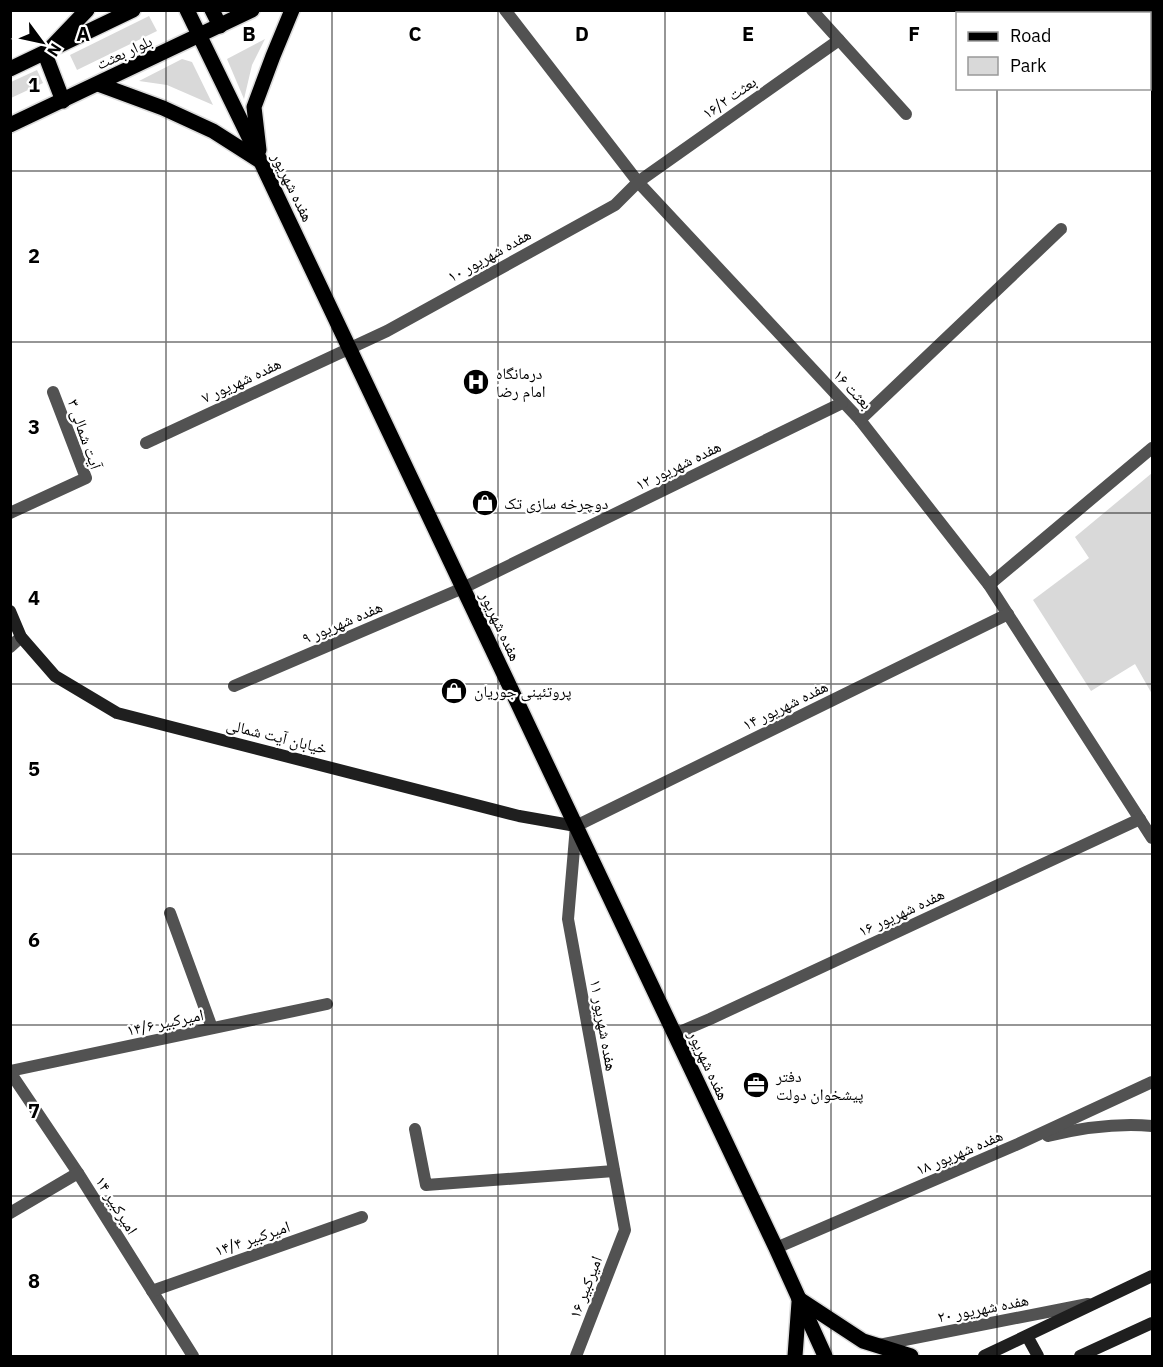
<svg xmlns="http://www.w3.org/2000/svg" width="1163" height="1367" viewBox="0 0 1163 1367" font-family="'IBM Plex Sans','Noto Naskh Arabic',sans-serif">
	<rect width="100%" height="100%" fill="#fff"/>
	<g fill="#d9d9d9">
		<polygon points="149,16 157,31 77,70 70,55"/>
		<polygon points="265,39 252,65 244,99 227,59"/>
		<polygon points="182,59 192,62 213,105 167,85 139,81"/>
		<polygon points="37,70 43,83 11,98 11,82"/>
		<polygon points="1152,473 1152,694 1135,664 1091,691 1033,600 1089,558 1075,537"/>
	</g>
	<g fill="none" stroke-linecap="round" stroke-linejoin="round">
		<g stroke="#dbdbdb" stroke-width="18">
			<g id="primary">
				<polyline points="187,10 261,162 776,1248 825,1356"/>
				<polyline points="212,10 220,26"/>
				<polyline points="10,69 133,10"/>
				<polyline points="98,84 163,108 213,131 260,161"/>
				<polyline points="63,101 45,54 87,10"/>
				<polyline points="10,125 252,10"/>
				<polyline points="259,150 254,107 273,56 292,10"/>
				<polyline points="799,1299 863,1341 911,1356"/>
				<polyline points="795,1356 799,1302"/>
			</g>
		</g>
		<g stroke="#525252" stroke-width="12">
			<polyline points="505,10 638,182 860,420 989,585 1152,838"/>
			<polyline points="812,10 906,114"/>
			<polyline points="993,10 995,14"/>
			<polyline points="860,420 1061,229"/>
			<polyline points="146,443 387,331 615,205 638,182 839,40"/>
			<polyline points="10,513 86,478 53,392"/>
			<polyline points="989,585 1152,448"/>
			<polyline points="10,647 21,637"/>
			<polyline points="234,686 463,588 842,403"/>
			<polyline points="170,913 212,1028"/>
			<polyline points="675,1034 710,1019 1140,819"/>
			<polyline points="10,1071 327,1004"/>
			<polyline points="10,1072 78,1173 193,1356"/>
			<polyline points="415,1129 426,1185 614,1171"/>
			<path d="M1048,1136C1081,1128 1118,1123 1152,1126"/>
			<polyline points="10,1213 78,1173"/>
			<polyline points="776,1248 1018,1144 1152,1082"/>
			<polyline points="152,1291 362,1217"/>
			<polyline points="879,1345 1088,1304"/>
			<polyline points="576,1356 625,1230 568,919 576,826 1008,614"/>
		</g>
		<g stroke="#1f1f1f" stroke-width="12">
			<polyline points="10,611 21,637 55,676 117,713 519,816 576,826"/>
			<polyline points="1027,1336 1038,1356"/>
			<polyline points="984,1356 1152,1276"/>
			<polyline points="1080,1356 1152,1323"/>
		</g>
		<use href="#primary" stroke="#000" stroke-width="15"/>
	</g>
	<path fill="none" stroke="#000" stroke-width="1.5" stroke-opacity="0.55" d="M166,10V1356M332,10V1356M498,10V1356M665,10V1356M831,10V1356M997,10V14M997,88V1356M10,171H1152M10,342H1152M10,513H1152M10,684H1152M10,854H1152M10,1025H1152M10,1196H1152"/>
	<defs>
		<g id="hospital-disc" transform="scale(1.35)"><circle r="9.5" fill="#000" stroke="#fff"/><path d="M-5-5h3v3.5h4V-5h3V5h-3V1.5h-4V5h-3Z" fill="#fff"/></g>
		<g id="shop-disc" transform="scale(1.35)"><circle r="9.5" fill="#000" stroke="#fff"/><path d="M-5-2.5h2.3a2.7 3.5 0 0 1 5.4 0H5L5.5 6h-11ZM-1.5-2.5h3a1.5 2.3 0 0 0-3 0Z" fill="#fff"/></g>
		<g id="office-disc" transform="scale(1.35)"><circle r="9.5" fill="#000" stroke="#fff"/><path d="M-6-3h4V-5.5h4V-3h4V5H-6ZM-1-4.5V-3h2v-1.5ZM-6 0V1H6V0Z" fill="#fff"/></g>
	</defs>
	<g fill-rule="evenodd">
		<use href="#hospital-disc" x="476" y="382"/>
		<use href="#shop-disc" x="485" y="503"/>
		<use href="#shop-disc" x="454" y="691"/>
		<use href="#office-disc" x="756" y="1085"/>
	</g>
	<g text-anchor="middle" stroke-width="4.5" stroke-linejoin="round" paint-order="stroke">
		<g font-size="16" fill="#000" stroke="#fff">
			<text transform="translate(124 52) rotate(-25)" y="6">بلوار بعثت</text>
			<text transform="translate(729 97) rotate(-35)" y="6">بعثت ۱۶/۲</text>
			<text transform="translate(293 187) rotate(64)" y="6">هفده شهریور</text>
			<text transform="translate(489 255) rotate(-29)" y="6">هفده شهریور ۱۰</text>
			<text transform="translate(241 380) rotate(-25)" y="6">هفده شهریور ۷</text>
			<text transform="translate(853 389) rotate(47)" y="6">بعثت ۱۶</text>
			<text transform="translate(85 434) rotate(71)" y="6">آیت شمالی ۳</text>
			<text transform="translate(678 465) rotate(-26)" y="6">هفده شهریور ۱۲</text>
			<text transform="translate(342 622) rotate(-23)" y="6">هفده شهریور ۹</text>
			<text transform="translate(501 626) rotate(65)" y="6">هفده شهریور</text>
			<text transform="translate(785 705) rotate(-26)" y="6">هفده شهریور ۱۴</text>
			<text transform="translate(277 736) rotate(14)" y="6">خیابان آیت شمالی</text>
			<text transform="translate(901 912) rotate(-25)" y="6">هفده شهریور ۱۶</text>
			<text transform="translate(165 1022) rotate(-12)" y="6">امیرکبیر ۱۴/۶</text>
			<text transform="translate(604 1025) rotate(80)" y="6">هفده شهریور ۱۱</text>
			<text transform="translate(709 1065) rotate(65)" y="6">هفده شهریور</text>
			<text transform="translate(959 1152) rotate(-23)" y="6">هفده شهریور ۱۸</text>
			<text transform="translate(117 1205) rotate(58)" y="6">امیرکبیر ۱۴</text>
			<text transform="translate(252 1238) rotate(-19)" y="6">امیرکبیر ۱۴/۴</text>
			<text transform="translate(585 1287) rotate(-69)" y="6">امیرکبیر ۱۶</text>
			<text transform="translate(983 1308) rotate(-11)" y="6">هفده شهریور ۲۰</text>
		</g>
		<g font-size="16" fill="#000" stroke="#fff" text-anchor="start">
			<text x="496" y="379">درمانگاه<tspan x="496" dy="18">امام رضا</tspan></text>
			<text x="504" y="509">دوچرخه سازی تک</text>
			<text x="474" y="697">پروتئینی جوریان</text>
			<text x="776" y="1082">دفتر<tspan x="776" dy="18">پیشخوان دولت</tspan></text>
		</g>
	</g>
	<g font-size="20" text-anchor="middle" font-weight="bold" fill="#000" stroke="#fff" stroke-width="4.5" stroke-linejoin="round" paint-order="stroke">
		<text x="83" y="41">A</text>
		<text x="249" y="41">B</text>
		<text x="415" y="41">C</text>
		<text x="582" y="41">D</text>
		<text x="748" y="41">E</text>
		<text x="914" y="41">F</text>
		<text x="34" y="92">1</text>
		<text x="34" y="263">2</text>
		<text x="34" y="434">3</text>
		<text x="34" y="605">4</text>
		<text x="34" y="776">5</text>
		<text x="34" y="947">6</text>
		<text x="34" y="1118">7</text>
		<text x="34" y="1288">8</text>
	</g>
	<rect width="1163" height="1367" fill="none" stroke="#000000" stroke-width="24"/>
	<rect x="956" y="12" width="195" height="78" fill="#ffffff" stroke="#999999" stroke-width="1.5"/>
	<rect x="968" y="32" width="30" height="9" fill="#000000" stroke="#999999" stroke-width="1.5"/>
	<text x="1010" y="42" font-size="18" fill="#000000">Road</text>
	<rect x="968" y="57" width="30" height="18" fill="#d9d9d9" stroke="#999999" stroke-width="1.5"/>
	<text x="1010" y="72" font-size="18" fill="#000000">Park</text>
	<g transform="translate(42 42) rotate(123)" stroke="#ffffff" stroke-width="4.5" paint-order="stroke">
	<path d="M0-4.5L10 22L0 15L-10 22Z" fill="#000000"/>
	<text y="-9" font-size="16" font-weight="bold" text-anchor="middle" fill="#000000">N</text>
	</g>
</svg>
